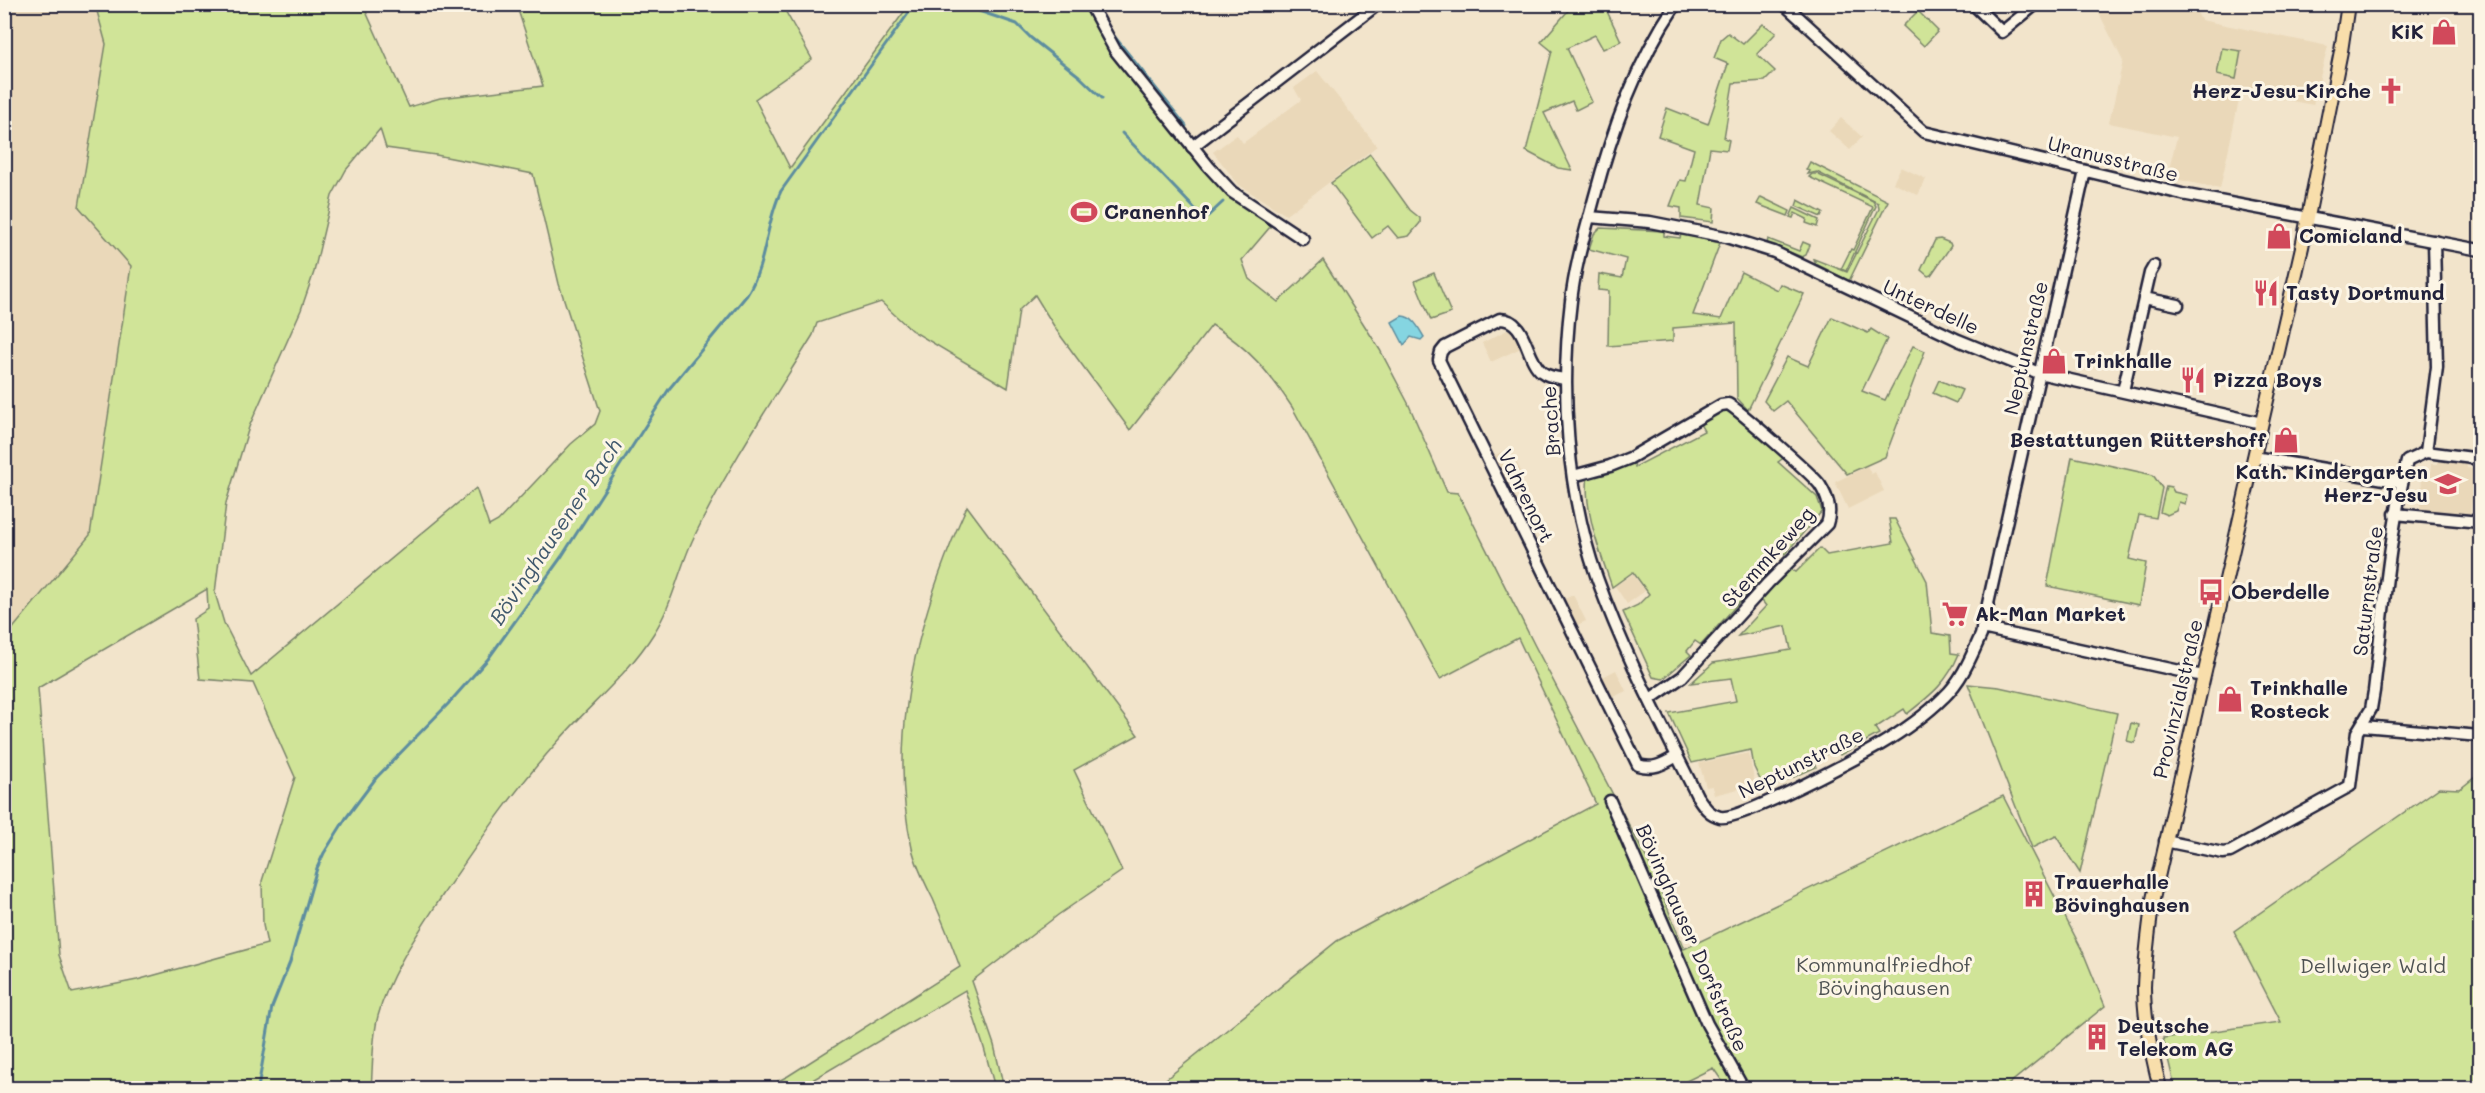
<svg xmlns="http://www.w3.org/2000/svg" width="2485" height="1093" viewBox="0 0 2485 1093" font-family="Mali,sans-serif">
	<rect width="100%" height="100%" fill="#f2e4cb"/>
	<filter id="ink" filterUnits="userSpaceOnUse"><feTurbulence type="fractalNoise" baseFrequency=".0167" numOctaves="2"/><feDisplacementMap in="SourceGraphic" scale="12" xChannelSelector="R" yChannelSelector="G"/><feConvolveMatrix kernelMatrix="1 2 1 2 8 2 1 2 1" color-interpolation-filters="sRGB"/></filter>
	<g filter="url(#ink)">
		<g fill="#ead8b9">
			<polygon points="5,5 95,5 106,44 79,207 131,266 90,535 5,638"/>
			<polygon points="2095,5 2193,5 2201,20 2328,46 2313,105 2241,91 2220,189 2167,177 2177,137 2109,123 2123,61"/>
			<polygon points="1317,71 1377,146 1286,215 1239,185 1213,152 1237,135 1243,143 1301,100 1294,88"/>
			<polygon points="1841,118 1862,137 1850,150 1829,131"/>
			<polygon points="1901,167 1926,179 1918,195 1893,183"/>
			<polygon points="1511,328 1521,348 1491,362 1482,343"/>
			<polygon points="1510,448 1522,474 1506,482 1493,456"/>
			<polygon points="2438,461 2467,465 2467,468 2475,469 2470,517 2420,511 2422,477 2430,477 2431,464 2438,464"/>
			<polygon points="1867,466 1871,474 1875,472 1884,491 1848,509 1835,482"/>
			<polygon points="1633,574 1645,591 1627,604 1615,586"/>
			<polygon points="1573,595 1586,621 1573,627 1561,601"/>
			<polygon points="1616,670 1626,691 1609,699 1599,679"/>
			<polygon points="1749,753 1755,785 1714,795 1712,786 1706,787 1699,763"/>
		</g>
		<g fill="#d0e498" stroke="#79836a" stroke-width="1.5" fill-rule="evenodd">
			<path d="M95,4L363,5L409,107L440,98L543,86L518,10L535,5H782L812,59L755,99L790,168L909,5H1090L1098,23L1209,167L1276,220L1242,260L1249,279L1278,302L1323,260L1380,350L1408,403L1447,492L1458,493L1535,646L1651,867L1684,949L2003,796L2083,952L2105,1006L2004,1088H1727L1713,1068L1672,1088H1155L1337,941L1596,804L1518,638L1440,679L1292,407C1268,371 1249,348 1212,325L1130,430L1057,331L1035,295L1019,310L1008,388L911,330L881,302L817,323L813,335C772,401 728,467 694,537C679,568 673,604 654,633C629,673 592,703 561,738C517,786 481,839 444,893C420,930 389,974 378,1016C372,1039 373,1065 371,1088H5V638L90,535L131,266L79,207L106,44ZM380,129L386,148L436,155L533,174L559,284L600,411L595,424L571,444L498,521L489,526L476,488L251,676L224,623L215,593L226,503L249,427L301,310L314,272L332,196L346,170ZM207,589L208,609L193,619L200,679L253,683L295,777L262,881L263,925L267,944L137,980L72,993L59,955L38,688Z"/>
			<polygon points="1573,5 1604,5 1621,41 1603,49 1595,35 1567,48 1592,102 1576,110 1572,101 1544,113 1572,170 1558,168 1526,151 1552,51 1541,42"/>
			<polygon points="1918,11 1938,31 1924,46 1903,26"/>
			<polygon points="1763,24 1776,33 1757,54 1775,71 1765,81 1733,83 1724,138 1729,140 1727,150 1710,148 1700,205 1714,208 1713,222 1681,218 1681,208 1670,206 1680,180 1686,181 1694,149 1658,136 1667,108 1708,124 1728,64 1714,58 1721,39 1728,33 1743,44"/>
			<polygon points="2222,48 2241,51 2236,79 2217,75"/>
			<polygon points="1370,154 1410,210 1420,218 1420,223 1409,236 1398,238 1388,226 1372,238 1331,183"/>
			<polygon points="1810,162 1888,201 1849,281 1816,264 1814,259 1847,272 1879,209 1878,203 1817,172 1808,174 1810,171 1806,170"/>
			<polygon points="1812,174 1817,174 1873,201 1876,206 1846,271 1841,269 1851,249 1853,250 1873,207 1809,177"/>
			<polygon points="1761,197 1790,211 1788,216 1757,204"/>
			<polygon points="1798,200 1823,213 1821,217 1796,206"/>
			<polygon points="1794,208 1819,220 1817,227 1806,223 1807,219 1795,213 1793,218 1790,217"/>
			<polygon points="1600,228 1664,231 1664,236 1680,238 1681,234 1720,243 1693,315 1721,319 1741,272 1777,290 1780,284 1804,294 1748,410 1737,398 1736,323 1673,328 1673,341 1608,346 1609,291 1598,290 1599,274 1622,278 1626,259 1589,249 1594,234"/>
			<polygon points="1768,239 1799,251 1803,242 1810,245 1806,255 1802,257 1767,243"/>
			<polygon points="1940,239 1950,243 1951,246 1931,275 1928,276 1921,270 1935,240"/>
			<polygon points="1434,273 1451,313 1431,320 1415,281"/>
			<polygon points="1832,317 1868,333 1871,329 1887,339 1862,391 1885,400 1913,346 1925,351 1885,457 1847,474 1786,401 1773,411 1764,401 1787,357 1808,366"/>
			<polygon points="1939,380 1962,390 1956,403 1933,393"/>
			<path d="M1720,410L1732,411L1785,457L1778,462L1817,497L1822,511L1785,554L1774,549L1762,566L1767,571L1701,645L1695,641L1687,651L1691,655L1663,679L1653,677L1623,612L1638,605L1649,594L1633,572L1612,587C1600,552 1583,510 1588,474L1633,461L1635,467L1704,431L1700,424Z"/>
			<polygon points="2072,457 2153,475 2162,488 2156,518 2139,515 2129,559 2146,563 2139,605 2047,586"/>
			<polygon points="2166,486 2171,487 2174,492 2187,495 2185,504 2179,502 2176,511 2167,515 2160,512"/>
			<path d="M967,506L1138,735L1074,770L1122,871L1058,915L972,981L994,1045L1004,1088H995L984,1048L965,990L799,1088H765L788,1076L960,967C952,945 943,922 933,899C925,883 916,866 912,848C886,732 919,612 967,506Z"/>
			<path d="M1889,519H1895L1927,581L1932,633L1950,636L1951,653L1959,654C1947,683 1931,695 1907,714L1904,709L1875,728L1879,734L1840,755L1837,749L1813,760L1816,767L1765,790L1754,767L1751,750L1692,763L1669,713L1736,701L1731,678L1691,683L1713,663L1791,650L1786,626L1738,636L1766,606L1760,598L1787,568L1796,572L1820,548L1827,555L1893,543Z"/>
			<polygon points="1968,684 1999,687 2117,713 2080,873 2056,836 2032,848"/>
			<polygon points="2131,723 2139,725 2135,743 2127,741"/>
			<polygon points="2480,773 2480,1088 2175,1088 2163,1038 2281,1022 2234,931 2439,788 2460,789"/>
		</g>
		<path fill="#85d5e1" stroke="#5d8d9f" stroke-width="1.5" d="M1402,316C1414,317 1418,327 1424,337L1421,340L1411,337L1404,345L1392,322Z"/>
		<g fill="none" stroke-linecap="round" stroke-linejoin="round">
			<g stroke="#5d8d9f" stroke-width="3">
				<polyline points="975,4 979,11 1017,24 1031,38 1079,76 1102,98"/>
				<polyline points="1110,31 1186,126"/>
				<polyline points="1122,133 1197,211 1208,216 1223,202"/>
				<path d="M258,1088L272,1007L290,962L317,868L324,853L346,818L376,778L448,704L488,659L562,556L669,389L747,295C767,263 765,224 781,191L915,4"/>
			</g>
			<g stroke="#22223b" stroke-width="15">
				<g id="minor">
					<polyline points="1090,4 1115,50 1209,167 1232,192 1303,239"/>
					<path d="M1676,4C1636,63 1612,131 1594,199C1585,233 1575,266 1571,301C1560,391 1567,493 1597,578C1624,654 1662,725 1697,796C1704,806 1708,814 1720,817C1740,821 1855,759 1878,746C1900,733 1926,715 1944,697C1962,680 1971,657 1981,635L2085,171"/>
					<polyline points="1784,4 1924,132 2182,194 2480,250"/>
					<polyline points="1973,4 2002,32 2036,4"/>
					<polyline points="1192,147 1378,4"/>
					<polyline points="1589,217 1650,222 1726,237 1774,252 1958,340 2039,373 2262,423"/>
					<polyline points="2144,298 2178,305"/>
					<path d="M1565,379C1558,378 1548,377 1542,372C1525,359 1527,319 1500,319L1445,347L1441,352L1439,360L1638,765C1654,770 1663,764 1677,756"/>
					<polyline points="2123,391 2150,273 2154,266"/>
					<polyline points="2426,452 2480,459"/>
					<polyline points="2254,457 2402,482"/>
					<path d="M1573,476L1610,466L1630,458L1721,405L1728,404C1738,409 1813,475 1820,485C1828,498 1832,510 1827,524L1768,583L1682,677L1650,699"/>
					<polyline points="2395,514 2480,522"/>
					<polyline points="1982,628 2203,676"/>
					<polyline points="2363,726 2480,736"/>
					<polyline points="1610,801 1707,1024 1743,1088"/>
					<path d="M2165,841L2223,853L2230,852L2350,786L2357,732L2371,709L2374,691C2383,615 2389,537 2407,461L2426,452L2437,367L2434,241"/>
				</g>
			</g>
			<g stroke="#22223b" stroke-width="16">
				<path id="major" d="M2160,1088C2152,1055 2144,1021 2144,987C2145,957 2149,928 2153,899L2302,247L2341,51L2348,4"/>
			</g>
			<use href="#minor" stroke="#fcf5e5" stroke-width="10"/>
			<use href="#major" stroke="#f8deab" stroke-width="12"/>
		</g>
	</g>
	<defs>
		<g id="shop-bare" transform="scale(2.07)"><path d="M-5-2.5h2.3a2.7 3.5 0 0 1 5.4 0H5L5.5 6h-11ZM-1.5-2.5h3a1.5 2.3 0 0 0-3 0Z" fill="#d1495b" stroke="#fcf5e5" stroke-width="2.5" paint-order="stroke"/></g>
		<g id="church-bare" transform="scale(2.07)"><path d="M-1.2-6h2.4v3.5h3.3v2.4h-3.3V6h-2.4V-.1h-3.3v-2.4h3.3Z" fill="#d1495b" stroke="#fcf5e5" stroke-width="2.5" paint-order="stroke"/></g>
		<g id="stadium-bare" transform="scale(2.07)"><path d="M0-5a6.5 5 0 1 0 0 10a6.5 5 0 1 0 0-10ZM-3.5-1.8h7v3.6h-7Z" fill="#d1495b" stroke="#fcf5e5" stroke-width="2.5" paint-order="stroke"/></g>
		<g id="restaurant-bare" transform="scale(2.07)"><path d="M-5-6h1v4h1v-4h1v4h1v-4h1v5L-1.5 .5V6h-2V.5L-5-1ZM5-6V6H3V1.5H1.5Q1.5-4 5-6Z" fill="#d1495b" stroke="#fcf5e5" stroke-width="2.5" paint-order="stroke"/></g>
		<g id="school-bare" transform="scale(2.07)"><path d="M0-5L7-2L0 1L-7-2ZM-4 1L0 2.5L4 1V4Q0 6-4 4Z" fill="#d1495b" stroke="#fcf5e5" stroke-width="2.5" paint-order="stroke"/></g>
		<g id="bus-bare" transform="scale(2.07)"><path d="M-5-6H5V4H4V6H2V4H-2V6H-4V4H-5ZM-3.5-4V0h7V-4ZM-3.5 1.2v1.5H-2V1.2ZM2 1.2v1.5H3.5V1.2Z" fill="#d1495b" stroke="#fcf5e5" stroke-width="2.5" paint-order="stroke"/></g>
		<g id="supermarket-bare" transform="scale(2.07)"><path d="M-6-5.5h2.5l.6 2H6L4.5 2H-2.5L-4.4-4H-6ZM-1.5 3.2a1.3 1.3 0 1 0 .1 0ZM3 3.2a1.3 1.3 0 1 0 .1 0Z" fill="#d1495b" stroke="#fcf5e5" stroke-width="2.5" paint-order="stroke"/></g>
		<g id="building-bare" transform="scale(2.07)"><path d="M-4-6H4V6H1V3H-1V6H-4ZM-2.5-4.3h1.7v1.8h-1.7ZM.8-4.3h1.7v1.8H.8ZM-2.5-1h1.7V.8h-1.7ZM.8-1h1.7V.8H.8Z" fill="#d1495b" stroke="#fcf5e5" stroke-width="2.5" paint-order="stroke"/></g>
	</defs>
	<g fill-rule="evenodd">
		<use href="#shop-bare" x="2444" y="32"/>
		<use href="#church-bare" x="2391" y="91"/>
		<use href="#stadium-bare" x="1084" y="212"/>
		<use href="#shop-bare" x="2279" y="236"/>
		<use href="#restaurant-bare" x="2266" y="293"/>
		<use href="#shop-bare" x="2054" y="361"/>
		<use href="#restaurant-bare" x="2193" y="380"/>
		<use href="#shop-bare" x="2286" y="440"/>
		<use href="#school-bare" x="2448" y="484"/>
		<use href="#bus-bare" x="2211" y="592"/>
		<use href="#supermarket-bare" x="1955" y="614"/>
		<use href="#shop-bare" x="2230" y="699"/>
		<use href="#building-bare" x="2034" y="894"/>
		<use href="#building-bare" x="2097" y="1037"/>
	</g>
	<g text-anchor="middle" stroke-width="6" stroke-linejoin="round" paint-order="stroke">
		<g font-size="20" font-weight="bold" fill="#22223b" stroke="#fcf5e5" text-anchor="start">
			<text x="2424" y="39" text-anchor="end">KiK</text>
			<text x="2371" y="98" text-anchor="end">Herz-Jesu-Kirche</text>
			<text x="1104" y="219">Cranenhof</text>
			<text x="2299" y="243">Comicland</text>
			<text x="2286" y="300">Tasty Dortmund</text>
			<text x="2074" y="368">Trinkhalle</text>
			<text x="2213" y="387">Pizza Boys</text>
			<text x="2266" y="447" text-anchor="end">Bestattungen Rüttershoff</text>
			<text x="2428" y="479" text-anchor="end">Kath. Kindergarten<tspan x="2428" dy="23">Herz-Jesu</tspan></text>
			<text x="2231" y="599">Oberdelle</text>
			<text x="1975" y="621">Ak-Man Market</text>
			<text x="2250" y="695">Trinkhalle<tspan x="2250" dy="23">Rosteck</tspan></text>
			<text x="2054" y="889">Trauerhalle<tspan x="2054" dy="23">Bövinghausen</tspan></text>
			<text x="2117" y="1033">Deutsche<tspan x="2117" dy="23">Telekom AG</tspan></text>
		</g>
		<g font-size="20" fill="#22223b" stroke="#fcf5e5">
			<text transform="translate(2113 159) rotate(14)" y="7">Uranusstraße</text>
			<text transform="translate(1931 307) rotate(25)" y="7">Unterdelle</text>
			<text transform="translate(2026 348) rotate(-77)" y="7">Neptunstraße</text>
			<text transform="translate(1551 421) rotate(-94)" y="7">Brache</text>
			<text transform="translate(1526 496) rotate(64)" y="7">Vahrenort</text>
			<text transform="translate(1768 557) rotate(-48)" y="7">Stemmkeweg</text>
			<text transform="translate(2368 591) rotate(-83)" y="7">Saturnstraße</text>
			<text transform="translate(2178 699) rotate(-77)" y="7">Provinzialstraße</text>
			<text transform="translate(1801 763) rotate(-26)" y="7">Neptunstraße</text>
			<text transform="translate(1692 938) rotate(66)" y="7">Bövinghauser Dorfstraße</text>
		</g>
		<g font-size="20" fill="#4e5252" stroke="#fcf5e5">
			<text x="1884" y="972">Kommunalfriedhof<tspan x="1884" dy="23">Bövinghausen</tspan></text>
			<text x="2373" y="973">Dellwiger Wald</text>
		</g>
		<g font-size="21" font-style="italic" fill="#40586d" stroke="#fcf5e5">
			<text transform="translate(556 532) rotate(-56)" y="7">Bövinghausener Bach</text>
		</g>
	</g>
	<rect width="2485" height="1093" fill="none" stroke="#fcf5e5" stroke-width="24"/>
	<rect x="12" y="12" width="2461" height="1069" fill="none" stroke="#22223b" stroke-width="2" filter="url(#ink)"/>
</svg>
